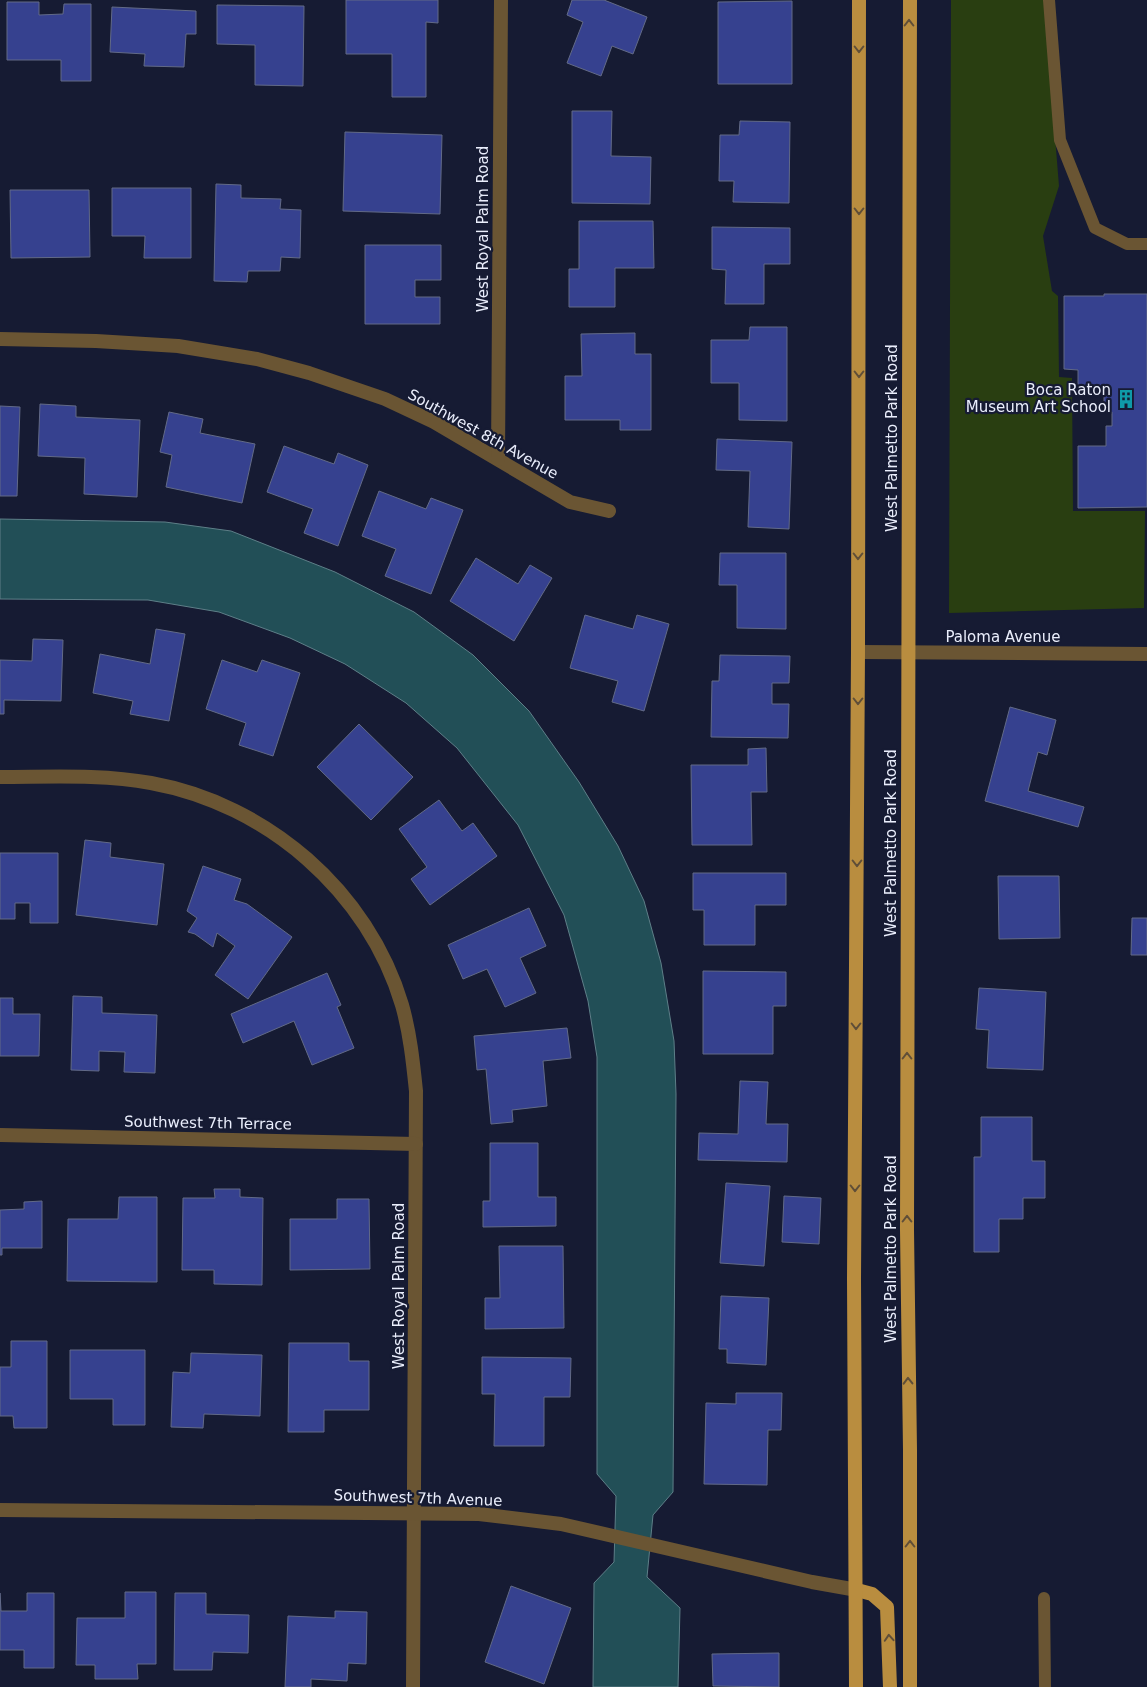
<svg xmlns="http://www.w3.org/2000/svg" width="1147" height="1687" viewBox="0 0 1147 1687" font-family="'DejaVu Sans',sans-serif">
	<rect width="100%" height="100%" fill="#161b33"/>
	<polygon fill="#293e11" points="951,0 1044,0 1059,186 1043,236 1052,291 1058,296 1059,377 1072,378 1073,511 1145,511 1144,608 949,613"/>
	<polygon fill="#224f57" stroke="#5e7f88" points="0,519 165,522 231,531 335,572 414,612 473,655 529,711 579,782 618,846 644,901 661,963 674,1041 676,1094 673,1492 653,1515 647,1577 680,1608 678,1687 593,1687 594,1583 614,1562 616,1496 597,1474 597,1057 588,1001 564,915 518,825 457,748 406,703 345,664 290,638 219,612 148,600 0,599"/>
	<g fill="#36418f" stroke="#626a87">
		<polygon points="346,0 438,0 438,23 426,22 426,97 392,97 392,54 346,54"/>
		<polygon points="572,0 604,0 647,17 633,54 612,46 601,76 567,63 583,22 567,15"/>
		<polygon points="792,1 792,84 718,84 718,2"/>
		<polygon points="7,2 39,2 39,15 63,14 64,4 91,4 91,81 61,81 61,60 7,60"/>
		<polygon points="217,5 304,6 303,86 255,85 255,45 217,44"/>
		<polygon points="112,7 196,11 196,34 186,34 184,67 144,66 145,54 110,52"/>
		<polygon points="572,111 612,111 611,156 651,157 650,204 572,203"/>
		<polygon points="740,121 790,122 789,203 733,202 734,181 719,181 720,135 739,135"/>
		<polygon points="345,132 442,135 440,214 343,211"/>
		<polygon points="216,184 241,185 241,198 281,199 280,209 301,210 300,258 281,257 280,271 248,271 247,282 214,281"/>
		<polygon points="112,188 191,188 191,258 144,258 145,236 112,236"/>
		<polygon points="10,190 89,190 90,257 11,258"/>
		<polygon points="579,221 653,221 654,268 615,268 615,307 569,307 569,269 579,269"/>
		<polygon points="712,227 790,228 790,264 764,264 764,304 725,304 726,270 712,269"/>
		<polygon points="365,245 441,245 441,280 415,280 415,297 440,297 440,324 365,324"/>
		<polygon points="1104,294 1147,294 1147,507 1078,508 1078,446 1106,446 1106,426 1112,426 1112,412 1104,412 1104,387 1078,386 1078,370 1064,369 1064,296 1104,296"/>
		<polygon points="750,327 787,327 787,421 739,420 739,383 711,383 711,340 749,340"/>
		<polygon points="635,333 635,354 651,354 651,430 620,430 620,420 565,420 565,376 582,376 581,334"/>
		<polygon points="40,404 76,406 76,417 140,420 137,497 84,494 85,458 38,456"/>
		<polygon points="0,406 20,407 17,496 0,496"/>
		<polygon points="169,412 203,419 200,433 255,444 242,503 166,487 172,455 160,452"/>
		<polygon points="717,439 792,442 789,529 748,527 750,471 716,470"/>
		<polygon points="284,446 334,464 338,453 368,465 338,546 304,533 313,509 267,492"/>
		<polygon points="379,491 426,509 431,498 463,510 431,594 385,576 396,549 362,536"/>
		<polygon points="720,553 786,553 786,629 737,628 737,585 719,585"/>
		<polygon points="476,558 518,584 530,565 552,578 514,641 450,601"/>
		<polygon points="585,615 633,629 637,615 669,624 644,711 612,702 618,681 570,668"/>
		<polygon points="156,629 185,634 169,721 130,714 133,701 93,693 100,654 150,664"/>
		<polygon points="33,639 63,640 61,701 4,700 4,714 0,714 0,660 32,661"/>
		<polygon points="720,655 790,656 789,683 772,683 772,704 789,704 788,738 711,737 712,681 719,681"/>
		<polygon points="222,660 257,672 262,660 300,673 273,756 239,745 246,723 206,709"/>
		<polygon points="1010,707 1056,720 1047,755 1038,752 1028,791 1084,807 1078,827 985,801"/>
		<polygon points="359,724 413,777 371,820 317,767"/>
		<polygon points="766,748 767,792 751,792 752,845 692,845 691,765 748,765 748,749"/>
		<polygon points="439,800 462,831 473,823 497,856 430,905 411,879 427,867 399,829"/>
		<polygon points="85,840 111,843 110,857 164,864 157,925 76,915"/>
		<polygon points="0,853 58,853 58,923 30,923 30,903 15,903 15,919 0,919"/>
		<polygon points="203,866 241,879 234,900 247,904 292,937 248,999 215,975 235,946 217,933 213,947 195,934 188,932 197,918 187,911"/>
		<polygon points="693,873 786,873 786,905 755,905 755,945 704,945 704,910 693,910"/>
		<polygon points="998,876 1059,876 1060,938 999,939"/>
		<polygon points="529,908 546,946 520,958 536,993 505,1007 487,969 463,979 448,945"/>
		<polygon points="1132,918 1147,918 1147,955 1131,955"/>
		<polygon points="703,971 786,972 786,1006 773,1006 773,1054 703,1054"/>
		<polygon points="327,973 341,1005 337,1007 354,1048 312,1065 294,1021 243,1043 231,1014"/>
		<polygon points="979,988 1046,992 1043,1070 987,1068 989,1030 976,1029"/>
		<polygon points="73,996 102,997 102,1013 157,1015 155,1073 124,1072 125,1052 99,1051 99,1071 71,1070"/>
		<polygon points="0,998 13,998 13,1014 40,1014 39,1056 0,1056"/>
		<polygon points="567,1028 571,1058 543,1061 547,1106 512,1110 513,1122 491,1124 486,1069 477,1070 474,1036"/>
		<polygon points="740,1081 768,1082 766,1124 788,1124 787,1162 698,1160 699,1133 738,1134"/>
		<polygon points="981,1117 1032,1117 1032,1161 1045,1161 1045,1198 1023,1198 1023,1219 999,1219 999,1252 974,1252 974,1157 981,1157"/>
		<polygon points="490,1143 538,1143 538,1197 556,1197 556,1226 483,1227 483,1201 490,1201"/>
		<polygon points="726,1183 770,1186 764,1266 720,1263"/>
		<polygon points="214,1189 240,1189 240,1197 263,1198 262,1285 214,1284 214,1270 182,1270 183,1198 215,1198"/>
		<polygon points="784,1196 821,1198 819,1244 782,1242"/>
		<polygon points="119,1197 157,1197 157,1282 67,1281 68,1219 118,1219"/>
		<polygon points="337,1199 369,1199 370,1269 290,1270 290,1219 337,1219"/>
		<polygon points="42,1201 42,1248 2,1248 2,1255 0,1255 0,1210 24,1209 24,1202"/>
		<polygon points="499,1246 563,1246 564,1328 485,1329 485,1298 500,1298"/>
		<polygon points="721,1296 769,1298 766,1365 727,1363 727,1349 719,1349"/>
		<polygon points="11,1341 47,1341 47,1428 14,1428 13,1416 0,1416 0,1367 11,1367"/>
		<polygon points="289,1343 349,1343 349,1361 369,1361 369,1410 324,1410 324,1432 288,1432"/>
		<polygon points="70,1350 145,1350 145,1425 113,1425 113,1399 70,1399"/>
		<polygon points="191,1353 262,1355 260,1416 204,1414 203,1428 171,1427 173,1372 190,1373"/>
		<polygon points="482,1357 571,1358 570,1397 544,1397 544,1446 494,1446 495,1394 482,1394"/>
		<polygon points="736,1393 782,1393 781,1430 768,1430 767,1485 704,1484 706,1403 736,1404"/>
		<polygon points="511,1586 571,1608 544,1684 485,1662"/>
		<polygon points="125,1592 156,1592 156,1664 137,1664 138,1679 95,1679 95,1665 76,1665 77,1618 125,1618"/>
		<polygon points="0,1593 1,1611 27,1611 27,1593 54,1593 54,1668 24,1668 24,1650 0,1650"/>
		<polygon points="175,1593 206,1593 206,1614 249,1615 248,1653 213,1652 212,1670 174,1670"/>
		<polygon points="335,1611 367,1612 366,1664 348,1663 347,1681 311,1679 311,1687 285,1687 288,1616 335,1618"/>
		<polygon points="779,1653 779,1687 713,1686 712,1654"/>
	</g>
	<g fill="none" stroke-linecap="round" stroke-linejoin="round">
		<g stroke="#6a5533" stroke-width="12">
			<polyline points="1049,0 1060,140 1095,228 1127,244 1147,244"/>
			<polyline points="1044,1598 1045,1687"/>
		</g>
		<g stroke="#6a5533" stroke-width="14">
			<polyline points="0,339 96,341 178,346 257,359 309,373 385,399 434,422 570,502 609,511"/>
			<polyline points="498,459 501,0"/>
			<polyline points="858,652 1147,654"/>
			<path d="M0,777C50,777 102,774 151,783C267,804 368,891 402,1005C410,1033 413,1062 416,1091L413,1687"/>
			<polyline points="0,1135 416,1144"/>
			<polyline points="0,1510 479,1514 561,1524 812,1582 857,1590"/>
		</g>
		<g stroke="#b98d3f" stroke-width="14">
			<polyline points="910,0 907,1230 910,1450 910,1687"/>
			<polyline points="857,1590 872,1594 887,1607 890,1687"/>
			<polyline points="856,1687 854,1279 858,652 859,0"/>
		</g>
	</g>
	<defs><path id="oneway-chevron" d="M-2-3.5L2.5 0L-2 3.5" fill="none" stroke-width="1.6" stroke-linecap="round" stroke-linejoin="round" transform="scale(1.25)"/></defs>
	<g stroke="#5f4e38">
		<use href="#oneway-chevron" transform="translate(909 23) rotate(-90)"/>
		<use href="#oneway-chevron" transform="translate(859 49) rotate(90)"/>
		<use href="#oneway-chevron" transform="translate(859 211) rotate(90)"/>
		<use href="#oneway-chevron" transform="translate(859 374) rotate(90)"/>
		<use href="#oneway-chevron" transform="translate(858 556) rotate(90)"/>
		<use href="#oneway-chevron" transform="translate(858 701) rotate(90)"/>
		<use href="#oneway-chevron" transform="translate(857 863) rotate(90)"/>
		<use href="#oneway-chevron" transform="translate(856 1026) rotate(90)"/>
		<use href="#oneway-chevron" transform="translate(907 1056) rotate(-90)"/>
		<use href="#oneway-chevron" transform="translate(855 1188) rotate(90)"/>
		<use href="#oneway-chevron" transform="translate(907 1219) rotate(-90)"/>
		<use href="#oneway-chevron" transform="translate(908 1381) rotate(-91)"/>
		<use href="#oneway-chevron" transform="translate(910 1544) rotate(-90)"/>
		<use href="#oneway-chevron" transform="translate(889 1638) rotate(-94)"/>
	</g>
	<defs>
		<g id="building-bare" transform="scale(1.5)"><path d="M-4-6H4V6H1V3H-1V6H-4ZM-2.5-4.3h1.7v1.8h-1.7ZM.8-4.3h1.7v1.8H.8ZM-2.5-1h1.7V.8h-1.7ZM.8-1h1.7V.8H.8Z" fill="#0f9aa8" stroke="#161b33" stroke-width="2.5" paint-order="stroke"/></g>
	</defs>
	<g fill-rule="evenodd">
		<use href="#building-bare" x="1126" y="399"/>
	</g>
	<g text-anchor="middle" stroke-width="4.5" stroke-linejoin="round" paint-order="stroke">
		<g font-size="15" fill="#eaeefc" stroke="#161b33">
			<text transform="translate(483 229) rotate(-90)" y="5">West Royal Palm Road</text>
			<text transform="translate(483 434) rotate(29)" y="5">Southwest 8th Avenue</text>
			<text transform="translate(892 438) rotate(-90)" y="5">West Palmetto Park Road</text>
			<text x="1003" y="642">Paloma Avenue</text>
			<text transform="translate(891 843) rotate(-90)" y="5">West Palmetto Park Road</text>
			<text transform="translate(208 1123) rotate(1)" y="5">Southwest 7th Terrace</text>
			<text transform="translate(891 1249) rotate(-90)" y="5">West Palmetto Park Road</text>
			<text transform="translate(399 1286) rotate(-90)" y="5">West Royal Palm Road</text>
			<text transform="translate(418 1498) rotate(2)" y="5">Southwest 7th Avenue</text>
		</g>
		<g font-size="15" fill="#eaeefc" stroke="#161b33" text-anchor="end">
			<text x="1111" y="395">Boca Raton<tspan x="1111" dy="17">Museum Art School</tspan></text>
		</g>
	</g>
</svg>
